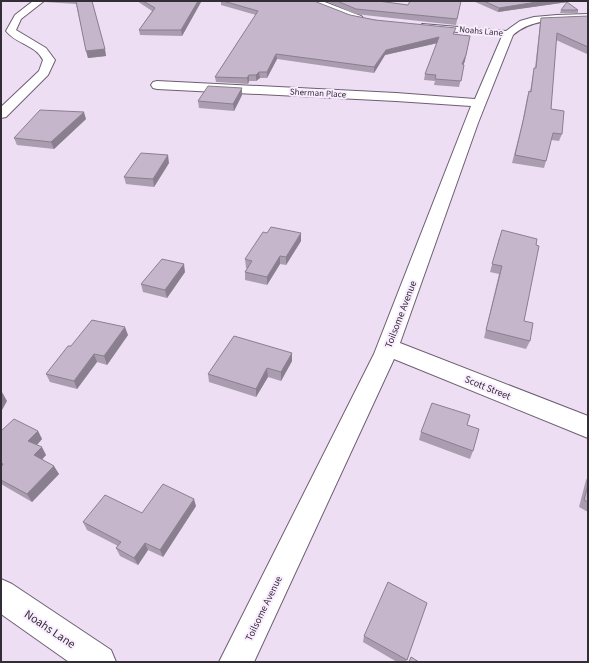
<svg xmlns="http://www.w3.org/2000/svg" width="589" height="663" viewBox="0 0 589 663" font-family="'Source Sans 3',sans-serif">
	<rect width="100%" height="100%" fill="#eedef4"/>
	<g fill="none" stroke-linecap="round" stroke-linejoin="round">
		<g stroke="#6d5f72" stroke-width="2">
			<g id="minor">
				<path d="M33,1H44L21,19L16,30L46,48L55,60L48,75L6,117L1,118V107L39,71L43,60C36,45 16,44 6,31L15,15Z"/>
				<polygon points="309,1 322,1 361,16 363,18 358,21 355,20 311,3"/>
				<path d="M588,14V20C563,20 533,17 513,35L478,123L400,343L588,416V438L394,359L254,662H219L374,354L471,106L396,101L157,89L153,88L151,85L153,82L157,81L396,93L475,99L502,36L426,29L422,28L421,26L422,24L506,31L520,21L534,17L557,15Z"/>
				<polygon points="1,579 12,584 111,650 116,662 69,662 1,614"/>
			</g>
		</g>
		<use href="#minor" fill="#fff" fill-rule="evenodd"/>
	</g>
	<g fill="#a99daf">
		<polygon points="45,1 92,1 106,56 88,58 76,4 45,2"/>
		<polygon points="137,1 201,1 201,2 182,36 140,35 139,30 152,11"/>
		<polygon points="221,1 314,1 350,15 454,34 465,61 463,65 464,65 459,87 434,85 435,81 424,80 425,74 437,43 385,55 374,73 277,59 267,78 260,78 256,81 249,81 248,84 216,82 215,77 256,15 221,5"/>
		<polygon points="326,1 378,1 408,5 461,1 456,25 355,14"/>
		<polygon points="473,1 569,1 568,2 498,12"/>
		<polygon points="561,10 578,10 578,13 560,13"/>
		<polygon points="588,16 588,54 587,54 556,40 551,109 562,134 559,141 551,140 546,161 544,168 512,163 522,124 527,98 529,91 530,92 533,74 535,68 540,24 541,18"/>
		<polygon points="242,95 234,111 199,108 198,101"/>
		<polygon points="86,119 54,149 17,145 14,138"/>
		<polygon points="169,163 154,187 126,184 124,177"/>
		<polygon points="499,238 536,245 524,321 530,341 526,349 484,338 499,274 490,272"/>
		<polygon points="301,241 286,265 280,264 267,285 245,280 245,272 247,268 246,268 245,259"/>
		<polygon points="185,272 167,298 143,292 141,284"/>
		<polygon points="128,335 107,365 97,362 77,389 50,382 46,374 71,346"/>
		<polygon points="292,353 292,361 281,381 268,377 256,397 209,382 208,374"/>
		<polygon points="467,425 473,451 470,459 419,440 421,432"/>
		<polygon points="1,431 38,431 42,439 37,445 46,455 42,459 59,474 32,502 1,484"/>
		<polygon points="588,477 588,512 579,507 586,480"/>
		<polygon points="196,506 163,557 148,550 138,565 120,556 116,548 118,546 87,530 83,522 142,513"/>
		<polygon points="427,603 406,662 397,662 363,642 364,636"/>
	</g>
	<g fill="#8a7f8f">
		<polygon points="198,1 201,1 201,2 182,36 181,30"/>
		<polygon points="543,1 569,1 568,2 498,12 499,8"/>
		<polygon points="470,36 465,61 461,70 462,64"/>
		<polygon points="439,37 438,43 385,55 374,73 374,67 386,50"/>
		<polygon points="105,49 106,56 88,58 86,51"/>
		<polygon points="276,54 277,59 267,78 267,72"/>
		<polygon points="259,72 260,78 256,81 256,75"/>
		<polygon points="249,75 249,81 248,84 247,78"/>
		<polygon points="242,88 242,95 234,111 233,104"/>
		<polygon points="84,112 86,119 54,149 51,142"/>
		<polygon points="168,155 169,163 154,187 153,179"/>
		<polygon points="301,233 301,241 286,265 286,257"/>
		<polygon points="280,256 280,264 267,285 267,277"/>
		<polygon points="184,264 185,272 167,298 165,290"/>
		<polygon points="125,327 128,335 107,365 104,356"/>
		<polygon points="292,353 292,361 281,381 281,372"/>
		<polygon points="94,354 97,362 77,389 74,381"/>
		<polygon points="267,368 268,377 256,397 256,389"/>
		<polygon points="2,392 7,401 1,412 1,394"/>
		<polygon points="38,431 42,439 33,449 28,441"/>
		<polygon points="42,447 46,455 39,463 34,455"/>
		<polygon points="54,466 59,474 32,502 27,494"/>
		<polygon points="194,499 196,506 163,557 160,550"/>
		<polygon points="145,543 148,550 138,565 134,558"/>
	</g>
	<g fill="#c5b6cc" stroke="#8a7f8f">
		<polygon points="76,1 92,1 105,49 86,51"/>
		<polygon points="143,1 198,1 181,30 139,30 155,8"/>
		<polygon points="223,1 314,1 350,15 375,20 456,28 453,34 470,36 466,55 462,64 464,65 461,81 435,79 436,75 425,74 439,37 386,50 374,67 276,54 267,72 259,72 256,75 249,75 247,78 215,77 258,11"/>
		<polygon points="337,1 378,1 408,5 410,1 461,1 457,19 356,9"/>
		<polygon points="484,1 543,1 499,8"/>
		<polygon points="567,2 578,10 561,10"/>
		<polygon points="588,16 588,47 557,33 551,109 564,111 562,134 553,133 546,161 515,155 524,117 529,91 531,92 534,68 536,68 541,18"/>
		<polygon points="208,86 242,88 233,104 198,101"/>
		<polygon points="40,110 84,112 51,142 14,138"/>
		<polygon points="141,153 168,155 153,179 124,177"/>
		<polygon points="271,227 301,233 286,257 280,256 267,277 245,272 252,261 245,259 263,232 267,233"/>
		<polygon points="502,230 537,239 536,245 539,246 524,321 533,323 530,341 486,330 502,266 492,264"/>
		<polygon points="162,259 184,264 165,290 141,284"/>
		<polygon points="92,320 125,327 104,356 94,354 74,381 46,374 68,346 71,346"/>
		<polygon points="234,336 292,353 281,372 267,368 256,389 208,374"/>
		<polygon points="432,403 470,415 467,425 479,429 473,451 421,432"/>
		<polygon points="14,419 38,431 28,441 42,447 34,455 54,466 27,494 1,480 1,467 3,464 1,463 1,431"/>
		<polygon points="163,484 194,499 160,550 145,543 134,558 116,548 121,542 83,522 105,495 142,513"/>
		<polygon points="588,485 588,502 584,500"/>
		<polygon points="388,582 427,603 407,660 364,636"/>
		<polygon points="411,657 419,662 409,662"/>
	</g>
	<g text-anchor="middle" stroke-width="4" stroke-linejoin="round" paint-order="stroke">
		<g font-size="9" fill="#332d35" stroke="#f9edff">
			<text transform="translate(481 31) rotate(5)" y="3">Noahs Lane</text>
			<text transform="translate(318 93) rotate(3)" y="3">Sherman Place</text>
		</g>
		<g font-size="10" fill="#332d35" stroke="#f9edff">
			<text transform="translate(400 314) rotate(-69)" y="4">Toilsome Avenue</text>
			<text transform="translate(488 387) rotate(22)" y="4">Scott Street</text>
			<text transform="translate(263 608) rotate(-64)" y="4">Toilsome Avenue</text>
		</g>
		<g font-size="12" fill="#332d35" stroke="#f9edff">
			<text transform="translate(50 629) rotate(34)" y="4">Noahs Lane</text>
		</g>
	</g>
	<rect width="589" height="663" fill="none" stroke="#332d35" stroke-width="4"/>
</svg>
